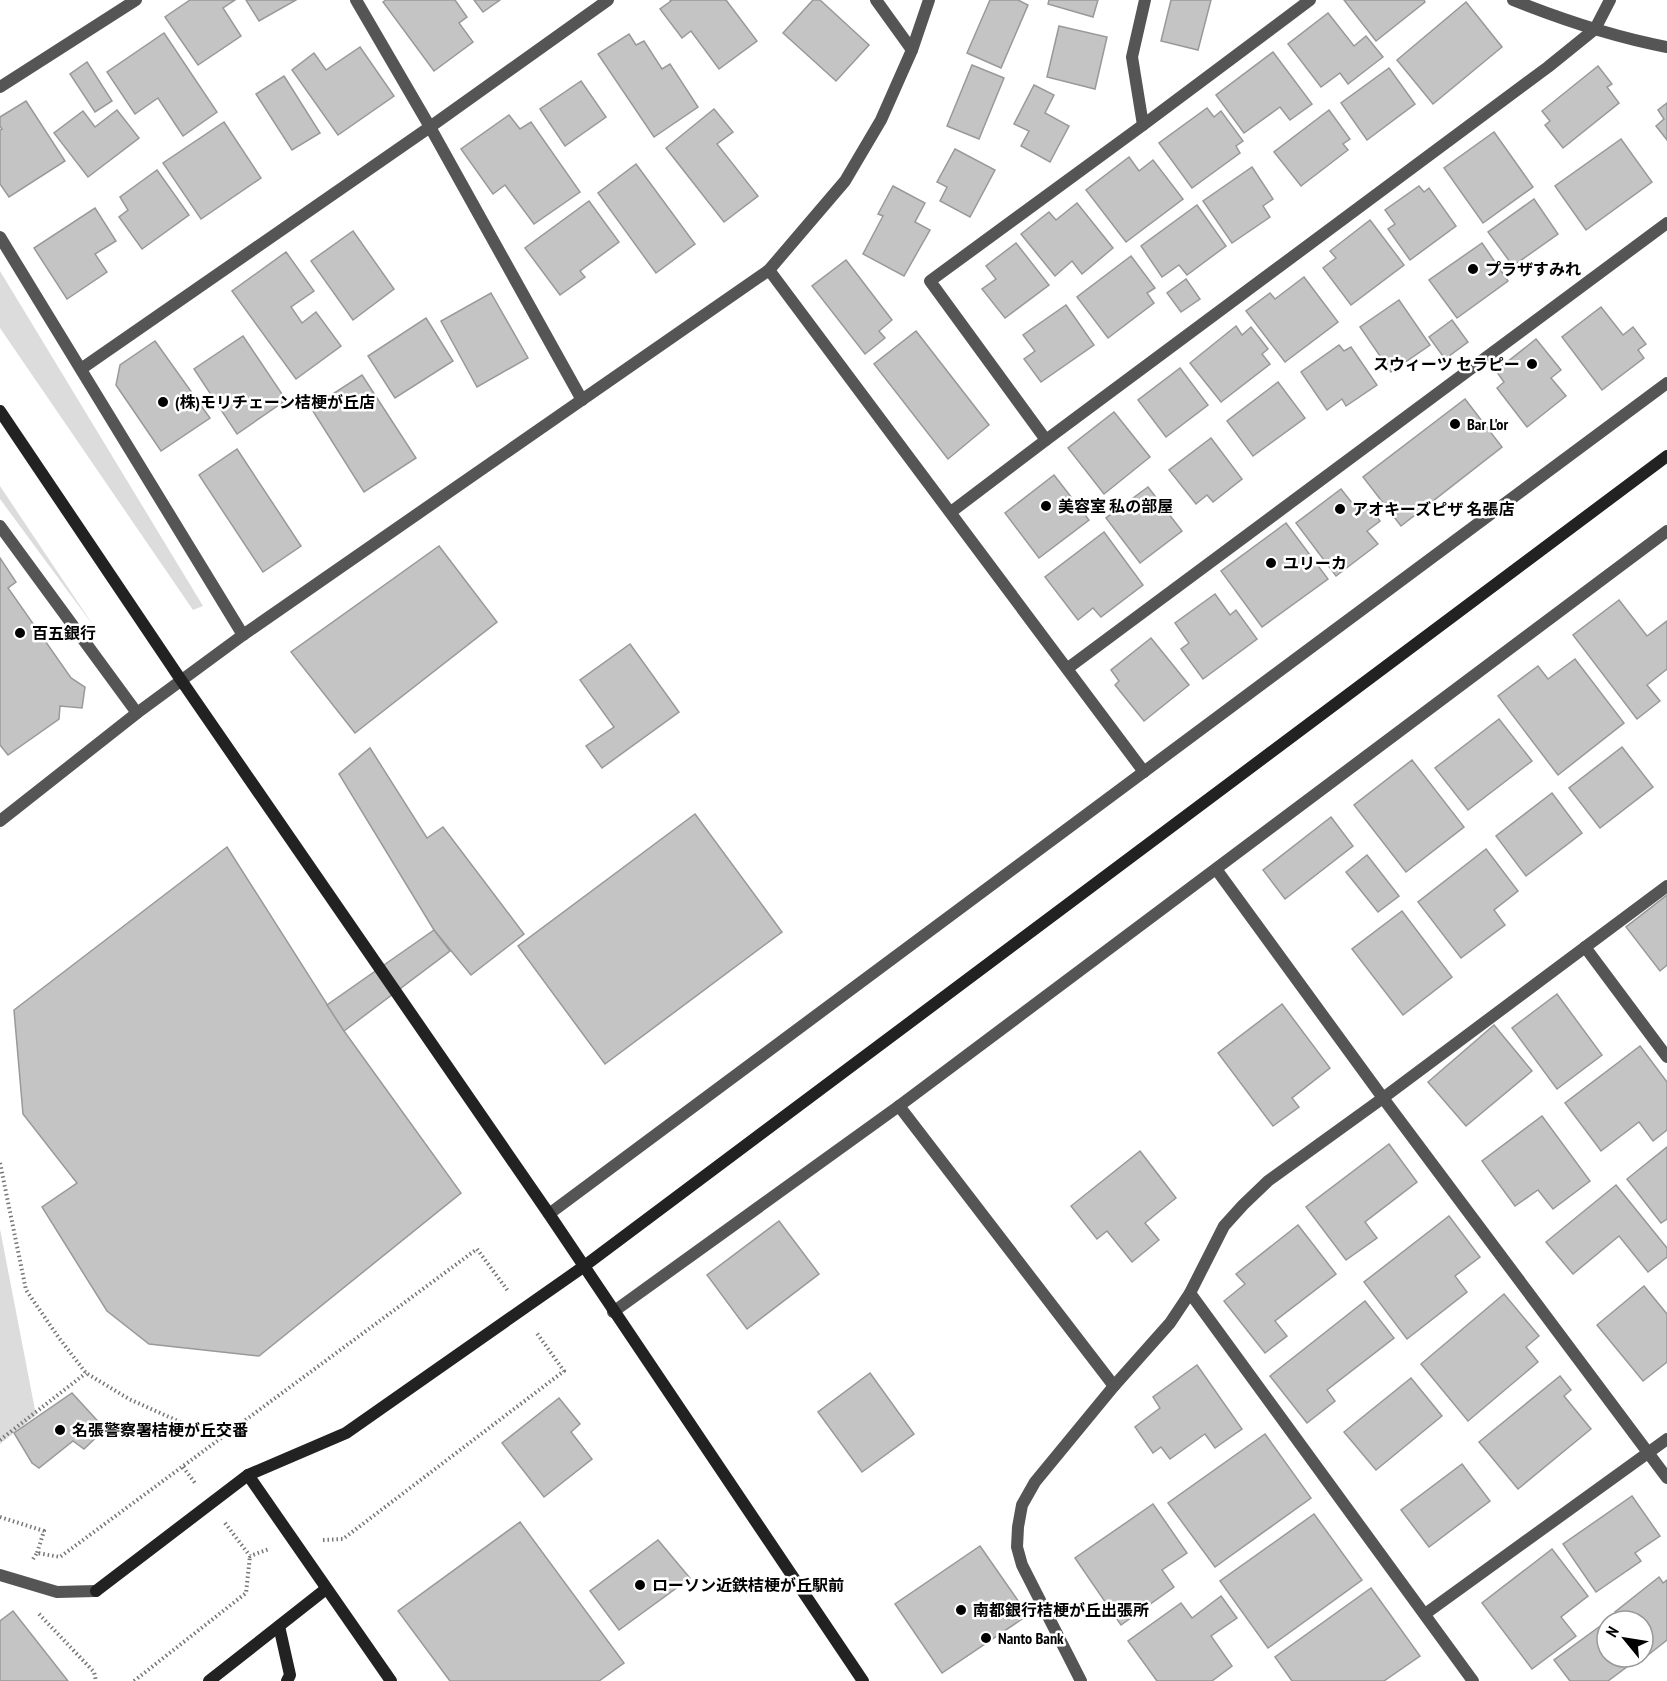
<svg xmlns="http://www.w3.org/2000/svg" width="1667" height="1681" viewBox="0 0 1667 1681" font-family="'PT Sans Narrow','Noto Sans JP',sans-serif">
	<rect width="100%" height="100%" fill="#fff"/>
	<g fill="#dcdcdc">
		<polygon points="0,271 203,606 193,610 0,328"/>
		<polygon points="0,486 95,628 0,499"/>
		<polygon points="0,1229 36,1415 0,1444"/>
	</g>
	<g fill="#c4c4c4" stroke="#999" stroke-width="1.5">
		<polygon points="190,0 235,0 223,8 241,36 198,65 165,17"/>
		<polygon points="246,0 296,0 259,21"/>
		<polygon points="386,0 455,0 467,17 459,23 473,42 434,71 383,2"/>
		<polygon points="474,0 500,0 483,12"/>
		<polygon points="670,0 726,0 757,41 719,69 691,31 682,38 660,9 671,1"/>
		<polygon points="813,0 820,0 869,45 836,81 783,33"/>
		<polygon points="990,0 1018,0 1028,5 1001,68 967,53"/>
		<polygon points="1049,0 1098,0 1093,17 1048,4"/>
		<polygon points="1171,0 1211,0 1198,50 1161,41"/>
		<polygon points="1344,0 1424,0 1425,2 1376,41"/>
		<polygon points="1466,2 1502,47 1433,104 1397,60"/>
		<polygon points="1328,13 1354,46 1366,36 1383,57 1348,84 1340,73 1321,87 1288,44"/>
		<polygon points="1059,26 1107,37 1095,89 1047,77"/>
		<polygon points="164,33 217,112 183,136 158,98 135,114 107,72"/>
		<polygon points="629,34 636,45 644,41 662,69 670,64 698,107 654,137 598,54"/>
		<polygon points="360,47 394,96 338,135 292,70 314,53 326,70"/>
		<polygon points="1273,52 1312,104 1290,120 1280,107 1244,133 1216,95"/>
		<polygon points="87,62 112,101 95,112 70,74"/>
		<polygon points="972,65 1004,78 979,139 947,126"/>
		<polygon points="1598,66 1612,84 1607,87 1619,103 1563,148 1545,125 1550,121 1542,111"/>
		<polygon points="1389,68 1415,104 1367,140 1341,103"/>
		<polygon points="284,76 320,133 292,150 256,94"/>
		<polygon points="581,81 606,117 565,146 540,109"/>
		<polygon points="1034,85 1054,95 1045,113 1069,126 1050,162 1021,146 1029,131 1014,124"/>
		<polygon points="26,101 65,161 9,197 0,184 0,130 2,129 0,126 0,117"/>
		<polygon points="1667,103 1667,140 1656,126 1664,119 1658,110"/>
		<polygon points="1207,108 1214,117 1221,111 1243,141 1236,146 1240,153 1192,188 1159,143"/>
		<polygon points="714,109 733,132 717,144 758,196 724,222 666,148"/>
		<polygon points="117,110 139,138 88,177 54,133 83,111 95,127"/>
		<polygon points="1329,110 1350,139 1343,144 1348,150 1301,186 1274,152"/>
		<polygon points="509,115 520,129 531,122 580,192 534,224 505,185 493,194 461,149"/>
		<polygon points="224,122 261,178 201,219 163,163"/>
		<polygon points="1494,132 1533,187 1483,223 1444,168"/>
		<polygon points="1621,139 1652,182 1586,230 1555,186"/>
		<polygon points="955,149 995,170 970,217 940,201 947,187 937,182"/>
		<polygon points="1129,157 1139,171 1153,160 1183,199 1126,242 1086,190"/>
		<polygon points="636,164 695,244 656,273 598,193"/>
		<polygon points="1252,167 1273,199 1263,206 1270,217 1232,243 1203,201"/>
		<polygon points="157,170 189,215 142,249 119,217 128,210 120,197"/>
		<polygon points="893,186 925,203 915,222 930,230 904,276 863,254 883,216 878,214"/>
		<polygon points="1419,186 1424,192 1429,188 1456,226 1410,260 1388,229 1395,224 1385,210"/>
		<polygon points="1534,199 1558,234 1513,266 1488,232"/>
		<polygon points="589,201 619,242 580,271 585,277 560,295 525,248"/>
		<polygon points="1077,203 1113,248 1082,274 1072,261 1055,276 1021,234 1049,212 1056,220"/>
		<polygon points="1197,205 1226,246 1187,275 1179,265 1162,277 1141,246"/>
		<polygon points="95,208 116,241 95,254 107,272 67,299 34,248"/>
		<polygon points="1370,220 1404,265 1351,305 1323,268 1336,258 1330,251"/>
		<polygon points="353,231 394,289 353,320 311,261"/>
		<polygon points="1016,243 1049,285 1005,318 982,289 996,279 986,266"/>
		<polygon points="1482,243 1508,281 1457,318 1429,280"/>
		<polygon points="286,252 314,291 291,307 302,323 316,312 341,346 296,379 232,291"/>
		<polygon points="1131,256 1155,288 1147,293 1154,303 1108,338 1077,297"/>
		<polygon points="846,260 892,320 879,331 885,338 865,354 812,286"/>
		<polygon points="1304,277 1338,322 1285,362 1246,311 1270,293 1275,299"/>
		<polygon points="1186,279 1200,299 1181,312 1167,293"/>
		<polygon points="491,293 528,358 477,387 441,321"/>
		<polygon points="1399,300 1430,345 1391,372 1360,327"/>
		<polygon points="1066,305 1094,345 1041,382 1024,359 1035,351 1023,335"/>
		<polygon points="1601,307 1623,335 1633,327 1646,344 1638,350 1644,358 1602,390 1562,337"/>
		<polygon points="426,318 453,361 395,398 368,356"/>
		<polygon points="1452,320 1468,342 1445,359 1429,337"/>
		<polygon points="1236,326 1242,335 1251,327 1268,349 1262,354 1270,364 1221,402 1190,363"/>
		<polygon points="916,331 989,425 948,459 874,364"/>
		<polygon points="243,336 286,400 237,434 194,369"/>
		<polygon points="1536,339 1561,370 1551,378 1566,396 1527,427 1497,388 1504,382 1496,371"/>
		<polygon points="155,341 210,418 161,451 116,385 120,365"/>
		<polygon points="1339,345 1344,351 1351,347 1377,385 1346,406 1342,399 1327,410 1301,372"/>
		<polygon points="1180,368 1208,405 1166,437 1138,400"/>
		<polygon points="362,375 416,458 364,492 311,408"/>
		<polygon points="1278,382 1305,418 1253,456 1227,421"/>
		<polygon points="1465,399 1502,447 1401,526 1363,477"/>
		<polygon points="1114,412 1150,457 1104,494 1068,448"/>
		<polygon points="1211,438 1242,479 1213,502 1207,495 1196,504 1169,470"/>
		<polygon points="237,449 301,546 263,572 199,475"/>
		<polygon points="1054,475 1089,520 1039,558 1005,513"/>
		<polygon points="1148,487 1182,531 1140,563 1106,518"/>
		<polygon points="1341,489 1356,508 1366,501 1380,521 1367,531 1378,544 1336,576 1296,523"/>
		<polygon points="1286,523 1328,579 1262,627 1221,571"/>
		<polygon points="1104,532 1143,585 1101,617 1093,608 1078,620 1045,577"/>
		<polygon points="439,546 497,622 355,733 291,652"/>
		<polygon points="0,558 16,582 8,588 71,678 85,687 82,708 60,706 59,719 8,755 0,745"/>
		<polygon points="1215,594 1230,615 1236,610 1257,639 1203,679 1181,649 1189,643 1175,623"/>
		<polygon points="1619,600 1647,636 1667,621 1667,669 1647,685 1660,701 1637,719 1573,635"/>
		<polygon points="1151,638 1189,685 1144,721 1115,685 1119,681 1111,670"/>
		<polygon points="630,644 679,712 602,768 586,746 614,727 580,680"/>
		<polygon points="1575,659 1624,723 1558,775 1498,696 1538,666 1548,679"/>
		<polygon points="1499,719 1532,761 1468,810 1435,768"/>
		<polygon points="1622,747 1653,787 1600,828 1569,788"/>
		<polygon points="370,748 427,838 443,827 524,934 471,975 434,930 339,774"/>
		<polygon points="1412,760 1464,827 1406,872 1354,805"/>
		<polygon points="1552,793 1582,833 1526,876 1496,836"/>
		<polygon points="695,814 782,932 605,1064 518,946"/>
		<polygon points="1331,817 1353,846 1285,899 1263,870"/>
		<polygon points="227,847 344,1031 461,1193 259,1356 149,1344 107,1311 42,1207 77,1183 23,1114 14,1010"/>
		<polygon points="1486,849 1518,891 1494,910 1505,925 1461,958 1418,902"/>
		<polygon points="1367,855 1399,896 1378,912 1346,872"/>
		<polygon points="1667,895 1667,965 1660,971 1626,927"/>
		<polygon points="1402,911 1452,977 1403,1015 1352,949"/>
		<polygon points="434,930 450,951 344,1031 327,1005"/>
		<polygon points="1557,994 1602,1055 1557,1089 1512,1028"/>
		<polygon points="1282,1004 1330,1068 1292,1098 1299,1107 1273,1126 1218,1053"/>
		<polygon points="1494,1025 1532,1071 1466,1126 1428,1082"/>
		<polygon points="1640,1046 1667,1082 1667,1130 1653,1141 1639,1122 1601,1151 1565,1103"/>
		<polygon points="1542,1116 1590,1181 1553,1209 1538,1190 1515,1206 1482,1161"/>
		<polygon points="1389,1144 1417,1182 1365,1222 1377,1238 1346,1260 1306,1207"/>
		<polygon points="1667,1147 1667,1219 1661,1223 1627,1179"/>
		<polygon points="1140,1151 1176,1198 1145,1223 1159,1240 1132,1262 1107,1231 1097,1239 1071,1206"/>
		<polygon points="1616,1185 1667,1248 1667,1257 1648,1272 1619,1236 1573,1274 1546,1242"/>
		<polygon points="1449,1216 1480,1257 1455,1276 1467,1292 1407,1339 1364,1282"/>
		<polygon points="779,1221 819,1274 747,1329 707,1275"/>
		<polygon points="1298,1225 1336,1274 1275,1321 1287,1336 1265,1353 1224,1301 1245,1284 1236,1274"/>
		<polygon points="1644,1286 1667,1314 1667,1362 1643,1381 1597,1325"/>
		<polygon points="1504,1294 1539,1336 1526,1347 1538,1362 1468,1421 1421,1364"/>
		<polygon points="1365,1301 1394,1338 1327,1390 1335,1401 1307,1423 1270,1376"/>
		<polygon points="1197,1365 1242,1429 1215,1448 1205,1434 1170,1459 1161,1447 1153,1453 1135,1427 1160,1408 1153,1397"/>
		<polygon points="870,1373 914,1434 862,1472 818,1412"/>
		<polygon points="1560,1376 1571,1390 1564,1396 1591,1429 1518,1489 1479,1442"/>
		<polygon points="1411,1378 1442,1416 1376,1470 1344,1432"/>
		<polygon points="72,1393 105,1429 84,1449 73,1441 39,1468 32,1463 14,1433"/>
		<polygon points="559,1398 580,1424 571,1432 592,1459 544,1497 502,1443"/>
		<polygon points="1265,1434 1311,1498 1215,1567 1168,1503"/>
		<polygon points="1462,1464 1490,1501 1429,1547 1401,1510"/>
		<polygon points="1632,1496 1660,1536 1635,1553 1641,1561 1596,1592 1563,1544"/>
		<polygon points="1153,1504 1187,1553 1162,1570 1174,1587 1121,1625 1075,1558"/>
		<polygon points="1314,1514 1362,1580 1268,1648 1220,1581"/>
		<polygon points="520,1522 624,1663 599,1681 450,1681 398,1611"/>
		<polygon points="658,1540 690,1578 619,1630 590,1591"/>
		<polygon points="980,1546 1028,1615 942,1673 895,1604"/>
		<polygon points="1552,1549 1588,1596 1561,1617 1576,1636 1532,1669 1482,1603"/>
		<polygon points="1659,1577 1663,1583 1667,1580 1667,1640 1648,1655 1643,1648 1643,1621 1622,1621 1615,1612"/>
		<polygon points="1371,1588 1420,1656 1384,1681 1292,1681 1275,1657"/>
		<polygon points="1221,1596 1237,1618 1211,1636 1232,1666 1212,1681 1157,1681 1128,1641 1181,1603 1192,1618"/>
		<polygon points="13,1611 68,1681 0,1681 0,1621"/>
		<polygon points="1603,1624 1607,1629 1607,1657 1627,1657 1632,1663 1608,1681 1570,1681 1554,1660"/>
	</g>
	<g fill="none" stroke-linecap="round" stroke-linejoin="round">
		<g stroke="#777" stroke-width="4" stroke-dasharray="1.5 3" stroke-linecap="butt">
			<polyline points="0,1163 26,1290 59,1338 86,1373 129,1399 218,1439"/>
			<polyline points="0,1440 86,1373"/>
			<polyline points="183,1467 195,1483"/>
			<polyline points="0,1517 44,1531 37,1553"/>
			<polyline points="225,1523 250,1556 269,1549"/>
			<polyline points="323,1540 343,1539 564,1371 536,1332"/>
			<polyline points="33,1559 37,1553 60,1557 477,1249 508,1291"/>
			<polyline points="39,1614 94,1672 96,1681"/>
			<polyline points="134,1681 246,1593 250,1556"/>
		</g>
		<g stroke="#555" stroke-width="12">
			<polyline points="356,0 430,127 582,400"/>
			<polyline points="876,0 912,50"/>
			<path d="M1513,0C1563,20 1614,37 1667,47"/>
			<polyline points="0,87 136,0"/>
			<polyline points="1143,125 1132,57 1145,0"/>
			<polyline points="0,237 243,635"/>
			<polyline points="769,270 1144,772"/>
			<polyline points="81,369 430,127 608,0"/>
			<polyline points="1046,440 930,281 1143,125 1310,0"/>
			<polyline points="951,512 1046,440 1548,67 1595,29 1610,0"/>
			<polyline points="0,526 137,713"/>
			<polyline points="1068,668 1667,223"/>
			<polyline points="0,821 137,713 243,635 769,270 845,181 881,120 912,50 929,0"/>
			<polyline points="1216,869 1383,1098 1667,1478"/>
			<polyline points="1585,947 1667,1057"/>
			<polyline points="899,1106 1114,1386"/>
			<polyline points="549,1214 1667,383"/>
			<polyline points="1190,1293 1473,1681"/>
			<polyline points="613,1312 899,1106 1667,531"/>
			<polyline points="0,1575 57,1592 96,1591"/>
			<polyline points="1425,1614 1667,1439"/>
			<polyline points="1081,1681 1022,1565 1017,1547 1018,1527 1022,1505 1035,1482 1114,1386 1170,1323 1190,1293 1224,1226 1243,1205 1268,1181 1383,1098 1667,886"/>
		</g>
		<g stroke="#222" stroke-width="12">
			<polyline points="0,411 181,680 549,1214 863,1681"/>
			<polyline points="248,1475 391,1681"/>
			<polyline points="96,1591 248,1475 346,1433 583,1267 1667,456"/>
			<polyline points="279,1626 290,1675 287,1681"/>
			<polyline points="209,1681 326,1589"/>
		</g>
	</g>
	<g fill="#000" stroke="#fff" stroke-width="2">
		<circle cx="1473" cy="269" r="6"/>
		<circle cx="1532" cy="364" r="6"/>
		<circle cx="163" cy="402" r="6"/>
		<circle cx="1455" cy="424" r="6"/>
		<circle cx="1046" cy="506" r="6"/>
		<circle cx="1340" cy="509" r="6"/>
		<circle cx="1271" cy="563" r="6"/>
		<circle cx="20" cy="633" r="6"/>
		<circle cx="60" cy="1430" r="6"/>
		<circle cx="640" cy="1585" r="6"/>
		<circle cx="961" cy="1610" r="6"/>
		<circle cx="986" cy="1638" r="6"/>
	</g>
	<g text-anchor="middle" stroke-width="5" stroke-linejoin="round" paint-order="stroke">
		<g font-size="16" font-weight="bold" fill="#000" stroke="#fff" text-anchor="start">
			<text x="1485" y="275">プラザすみれ</text>
			<text x="1520" y="370" text-anchor="end">スウィーツ セラピー</text>
			<text x="175" y="408">(株)モリチェーン桔梗が丘店</text>
			<text x="1467" y="430">Bar L'or</text>
			<text x="1058" y="512">美容室 私の部屋</text>
			<text x="1352" y="515">アオキーズピザ 名張店</text>
			<text x="1283" y="569">ユリーカ</text>
			<text x="32" y="639">百五銀行</text>
			<text x="72" y="1436">名張警察署桔梗が丘交番</text>
			<text x="652" y="1591">ローソン近鉄桔梗が丘駅前</text>
			<text x="973" y="1616">南都銀行桔梗が丘出張所</text>
			<text x="998" y="1644">Nanto Bank</text>
		</g>
	</g>
	<g transform="translate(1625 1639) rotate(300)"><circle r="28" fill="#ffffff" stroke="#999999" stroke-width="1.5"/>
	<path d="M0-4.5L10 22L0 15L-10 22Z" fill="#000000"/>
	<text y="-9" font-size="16" font-weight="bold" text-anchor="middle" fill="#000000">N</text>
	</g>
</svg>
